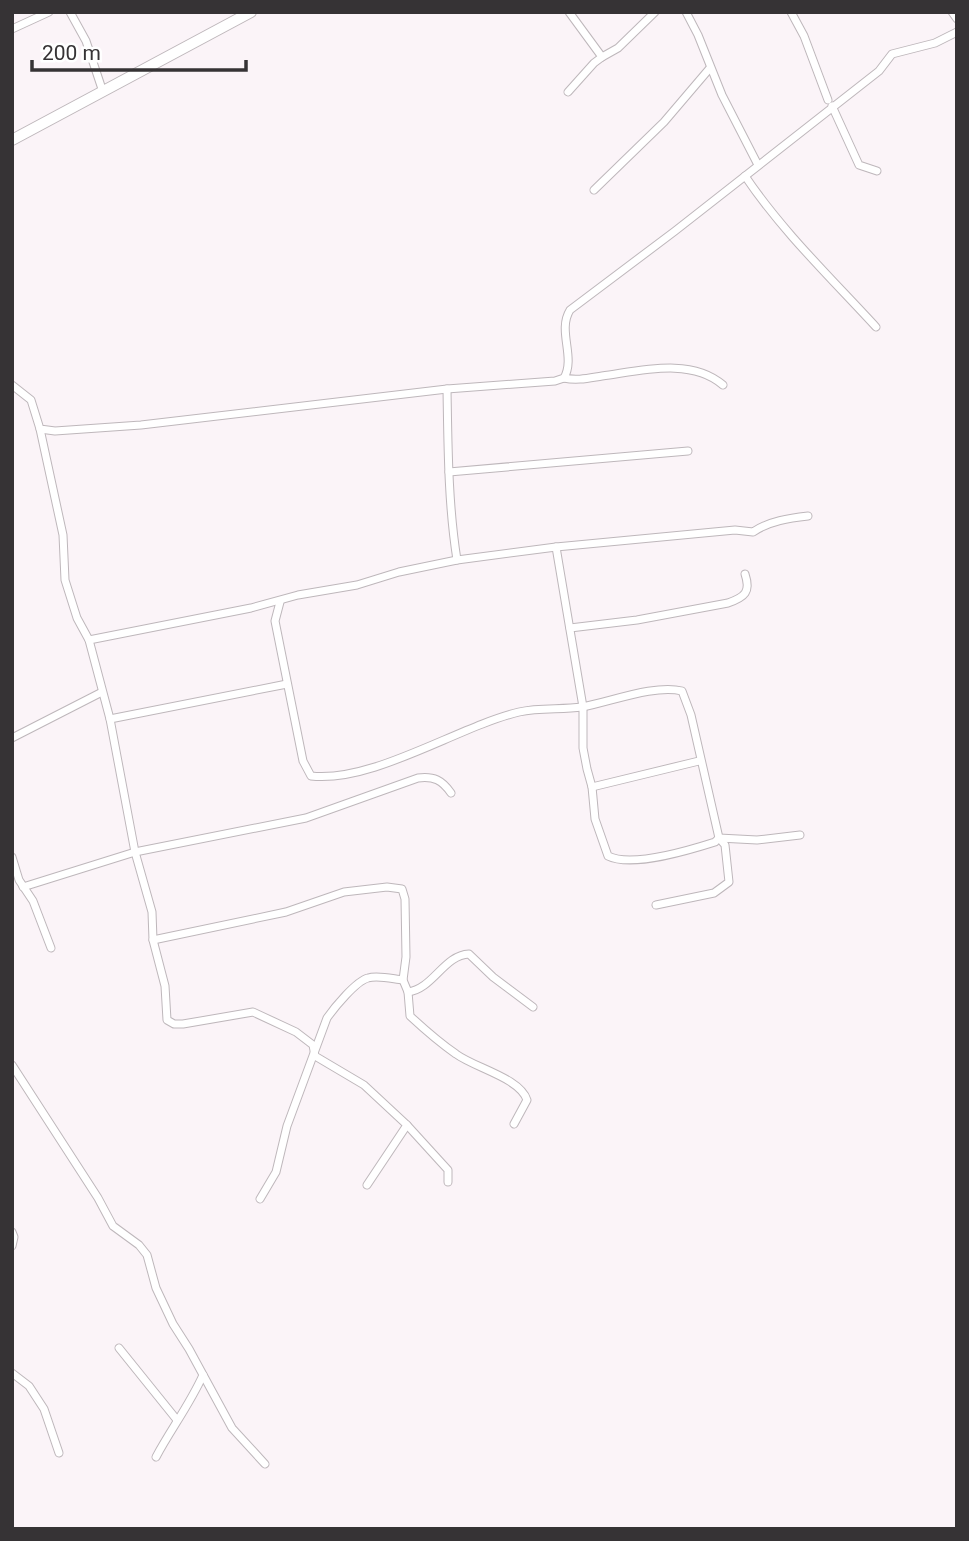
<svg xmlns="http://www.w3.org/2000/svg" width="969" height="1541" viewBox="0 0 969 1541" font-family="Roboto,sans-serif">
	<rect width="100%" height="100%" fill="#fbf4f8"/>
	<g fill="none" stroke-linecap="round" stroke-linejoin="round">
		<g stroke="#beb7bb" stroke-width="9">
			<g id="street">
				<polyline points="70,12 86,41 103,92"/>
				<polyline points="569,12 602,57"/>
				<polyline points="686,12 698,35 722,95 758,165"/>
				<polyline points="791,12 804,36 828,100"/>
				<polyline points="952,12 957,19"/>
				<polyline points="12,29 49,12"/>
				<polyline points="568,92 594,63 602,57 618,48 655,12"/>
				<polyline points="832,106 859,165 877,171"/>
				<path d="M745,176C782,231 831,278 876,327"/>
				<polyline points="594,190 664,122 710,68"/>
				<path d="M564,378C577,381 589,378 602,376C640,371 691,357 723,385"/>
				<path d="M12,385L31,400L40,429L55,431L141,425L447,389L555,381L564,378C576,357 557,331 570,310L675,231L879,71L892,54L935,43L957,32"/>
				<path d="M447,389C448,446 448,503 457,560"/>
				<polyline points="40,429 63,535 65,580 77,618 89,640 110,719 135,852 152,912 153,940 165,986 167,1020 174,1024 183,1024 253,1012 296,1032 313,1045 315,1056 364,1085 407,1125 367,1185"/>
				<polyline points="449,472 688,451"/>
				<path d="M556,547L583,707V748L587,769L592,787L595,819L608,856C632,868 690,850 715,842L719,838L757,840L800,835"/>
				<path d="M280,602L275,621L303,761L311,776C373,783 457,727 519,712C540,707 561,710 582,707C610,702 655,684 682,691L691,715L719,838L725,845L729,882L714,893L656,905"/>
				<path d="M570,628L637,620L728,603C745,597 751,592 745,574"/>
				<path d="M89,640L251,608L298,595L357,585L399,572L457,560L556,547L735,530L753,532C769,521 790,518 808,516"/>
				<polyline points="110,719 287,684"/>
				<polyline points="12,738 102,692"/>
				<polyline points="592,787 699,761"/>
				<polyline points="12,857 19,880 33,901 51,948"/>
				<path d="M23,887L135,852L306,818L418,778C434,776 442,780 451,793"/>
				<path d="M153,940L286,912L344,892L387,887L402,889L405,899L406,957L403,980L408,992L410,1016C424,1029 440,1043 456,1054C475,1068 520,1078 527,1100L514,1124"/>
				<path d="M408,992C433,989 444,955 469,954L493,977L533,1007"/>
				<polyline points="12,1065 98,1198 113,1226 139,1245 147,1255 156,1288 173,1324 189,1349 232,1428 265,1464"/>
				<polyline points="407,1125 448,1170 448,1182"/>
				<path d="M260,1199L276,1172L287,1126L327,1018C334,1008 356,981 368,978C378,975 393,979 403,980"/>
				<polyline points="12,1232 14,1237 12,1246"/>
				<polyline points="119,1348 177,1420"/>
				<polyline points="12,1373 29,1386 44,1409 59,1453"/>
				<path d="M156,1457C171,1429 190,1404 203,1375"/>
			</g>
		</g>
		<g stroke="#beb7bb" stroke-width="12">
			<polyline id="primary" points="12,140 251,12"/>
		</g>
		<use href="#street" stroke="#fff" stroke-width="7"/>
		<use href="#primary" stroke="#fff" stroke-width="10"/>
	</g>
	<rect width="969" height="1541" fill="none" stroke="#363335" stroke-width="28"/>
	<path d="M32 60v10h214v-10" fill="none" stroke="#363335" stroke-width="3.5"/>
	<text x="42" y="60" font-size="21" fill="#363335" stroke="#ffffff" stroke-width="5" paint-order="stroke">200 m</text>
</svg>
